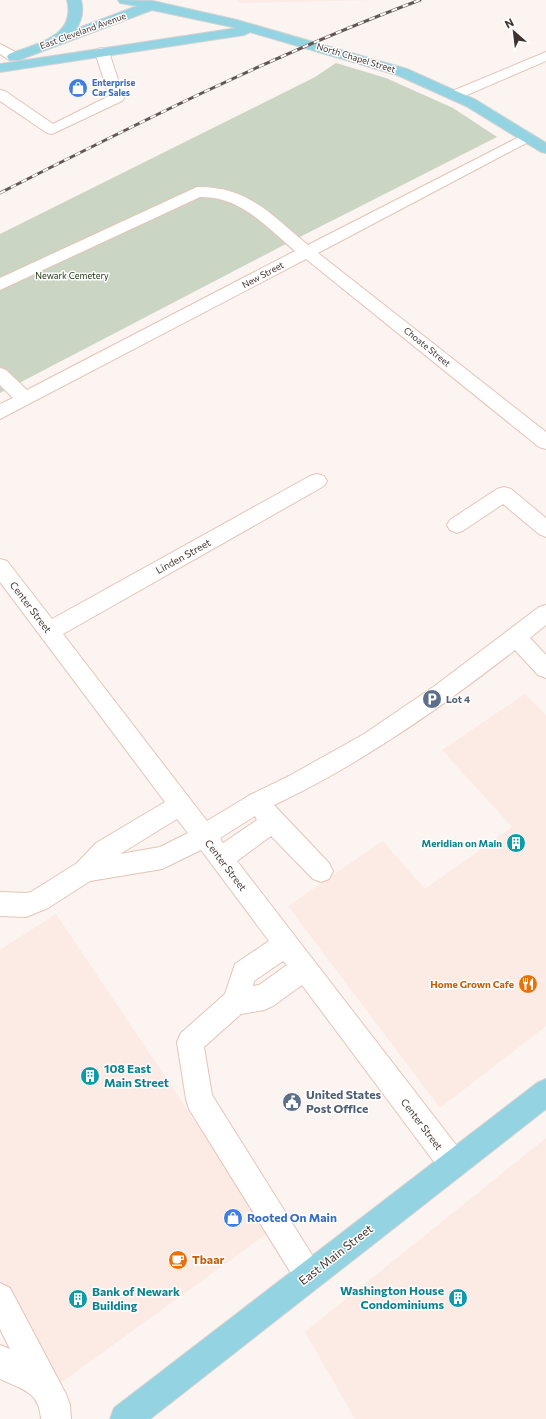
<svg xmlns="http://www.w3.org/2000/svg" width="546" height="1419" viewBox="0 0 546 1419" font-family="Commissioner,sans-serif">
	<rect width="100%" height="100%" fill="#fbf4f1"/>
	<g fill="#fceae4">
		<polygon points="237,0 375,0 241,3"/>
		<polygon points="525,694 546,715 546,1026 440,1108 288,906 383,841 425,889 512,827 442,750"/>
		<polygon points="56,914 269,1232 55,1387 0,1281 0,950"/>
		<polygon points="546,1138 546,1419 355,1419 305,1332"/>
	</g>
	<polygon fill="#cad5c4" points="336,63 386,78 453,108 497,137 282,246 0,393 0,234 315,77"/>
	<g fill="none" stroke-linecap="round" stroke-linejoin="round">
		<g stroke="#e5c4b6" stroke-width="2">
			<g id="minor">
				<polygon points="0,44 19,54 21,57 19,60 9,60 0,54"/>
				<polygon points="102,48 107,49 109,52 124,98 122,101 52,134 47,133 0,101 0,90 5,91 53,124 109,96 95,52 97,49"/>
				<polygon points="546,52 546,61 460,98 450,98 448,95 450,92"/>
				<path d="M527,133L532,134L534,137L532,140L318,253L546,432V449L539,447L306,259L0,419V404L13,398L0,385V368L6,370L27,390L295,251C266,227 241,196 200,197L0,290V278L197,187C248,186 271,215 308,245Z"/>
				<path d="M317,474L324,476L327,481L324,486L63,634L207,821L250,795L289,776L364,734L436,685L539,607L546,605V625L530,638L546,655V678L538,675L515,650C439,709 361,764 274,805L329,863L333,871L329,879L321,882L313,879L271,836L237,861L463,1154L467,1164L463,1174L453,1178L443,1174L302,985L273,1006L264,1010L241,1014L204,1047L212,1095L319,1266L324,1276L319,1286L309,1291L299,1286L189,1109L186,1099L177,1042L181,1033L225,994L235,964L269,941L201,850L162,869L90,881L48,908L26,917L0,916V892L26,893L31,892L77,863L96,843L165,802L0,582V559L7,561L52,619L310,476ZM255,816L257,820L223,843L220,838ZM177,819L188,833L160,847L120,854ZM283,961L287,965L259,985L253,986L254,981Z"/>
				<polygon points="504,487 511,489 546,518 546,537 539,534 503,504 464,530 457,533 450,530 447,525 450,520 497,489"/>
				<path d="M0,1283L10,1288L66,1394L70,1405L71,1419H41C39,1391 23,1390 0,1379V1345L10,1349L0,1329Z"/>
			</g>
		</g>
		<g stroke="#d5d2d1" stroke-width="2">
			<g id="major">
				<path d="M67,0H81C84,11 82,20 76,29L137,6L120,3L118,0L153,1L237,20L407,69L476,100L546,143V153L541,152L466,106L397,75L250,32L244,35L0,72V64L237,28L152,10L19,60H9L7,57L9,54C35,44 77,37 67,0Z"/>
				<polygon points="546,1079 546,1109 150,1419 110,1419 114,1408 537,1083"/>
			</g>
		</g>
		<use href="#minor" fill="#fff" fill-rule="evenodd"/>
		<use href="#major" fill="#94d3e2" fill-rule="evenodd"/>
		<g stroke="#635752" stroke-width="3">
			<path id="rail" d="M0,193C138,123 275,54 420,0"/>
		</g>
		<use href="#rail" stroke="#fff" stroke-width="2" stroke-dasharray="6" stroke-linecap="butt"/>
	</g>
	<defs>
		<g id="shop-disc" transform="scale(1)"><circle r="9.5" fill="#3f7fe0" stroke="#fff"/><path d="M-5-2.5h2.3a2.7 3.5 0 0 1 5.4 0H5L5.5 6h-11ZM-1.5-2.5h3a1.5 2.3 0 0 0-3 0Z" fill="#fff"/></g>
		<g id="parking-disc" transform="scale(1)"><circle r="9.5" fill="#5c6f8a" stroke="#fff"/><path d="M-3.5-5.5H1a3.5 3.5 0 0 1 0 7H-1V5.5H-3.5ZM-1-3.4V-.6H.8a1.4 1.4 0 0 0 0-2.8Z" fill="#fff"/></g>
		<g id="building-disc" transform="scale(1)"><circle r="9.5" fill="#0f9aa8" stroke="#fff"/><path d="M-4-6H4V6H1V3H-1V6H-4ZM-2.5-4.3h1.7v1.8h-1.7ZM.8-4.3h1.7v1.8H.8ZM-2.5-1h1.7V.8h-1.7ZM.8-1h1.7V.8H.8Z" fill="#fff"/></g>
		<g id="restaurant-disc" transform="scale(1)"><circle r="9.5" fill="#e8710a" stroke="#fff"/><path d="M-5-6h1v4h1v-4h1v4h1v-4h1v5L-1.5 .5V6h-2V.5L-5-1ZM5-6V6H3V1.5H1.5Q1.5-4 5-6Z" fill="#fff"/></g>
		<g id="civic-disc" transform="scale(1)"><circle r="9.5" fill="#5c6f8a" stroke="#fff"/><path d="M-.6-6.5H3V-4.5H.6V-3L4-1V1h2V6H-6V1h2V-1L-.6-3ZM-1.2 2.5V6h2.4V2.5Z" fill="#fff"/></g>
		<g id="cafe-disc" transform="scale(1)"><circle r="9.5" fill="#e8710a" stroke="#fff"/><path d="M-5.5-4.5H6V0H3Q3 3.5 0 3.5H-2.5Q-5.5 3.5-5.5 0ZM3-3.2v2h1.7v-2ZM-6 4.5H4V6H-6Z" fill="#fff"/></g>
	</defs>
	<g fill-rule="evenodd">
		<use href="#shop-disc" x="78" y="88"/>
		<use href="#parking-disc" x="432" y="699"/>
		<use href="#building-disc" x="516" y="843"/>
		<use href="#restaurant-disc" x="528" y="984"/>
		<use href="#building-disc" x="90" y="1076"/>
		<use href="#civic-disc" x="292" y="1102"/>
		<use href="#shop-disc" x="233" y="1218"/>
		<use href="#cafe-disc" x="178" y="1260"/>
		<use href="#building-disc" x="458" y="1298"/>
		<use href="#building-disc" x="78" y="1299"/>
	</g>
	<g text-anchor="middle" stroke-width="3" stroke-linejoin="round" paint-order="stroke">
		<g font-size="9" fill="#40332e" stroke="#fff">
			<text transform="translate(83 31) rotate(-20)" y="3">East Cleveland Avenue</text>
			<text transform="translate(356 58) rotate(17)" y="3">North Chapel Street</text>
			<text transform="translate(263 275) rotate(-28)" y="3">New Street</text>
			<text transform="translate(427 347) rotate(39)" y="3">Choate Street</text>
		</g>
		<g font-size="9" font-weight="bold" fill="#366cbe" stroke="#fff" text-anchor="start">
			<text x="92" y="86">Enterprise<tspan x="92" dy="10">Car Sales</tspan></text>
		</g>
		<g font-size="9" fill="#1a3108" stroke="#fff">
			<text x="72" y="279">Newark Cemetery</text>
		</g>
		<g font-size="10" fill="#40332e" stroke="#fff">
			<text transform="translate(183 556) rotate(-29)" y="4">Linden Street</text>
			<text transform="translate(31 607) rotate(53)" y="4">Center Street</text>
			<text transform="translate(226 865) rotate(53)" y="4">Center Street</text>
			<text transform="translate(422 1124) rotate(53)" y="4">Center Street</text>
		</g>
		<g font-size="10" font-weight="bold" fill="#4e5e75" stroke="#fff" text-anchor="start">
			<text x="446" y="703">Lot 4</text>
		</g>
		<g font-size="10" font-weight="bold" fill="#0d838f" stroke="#fff" text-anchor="end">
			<text x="502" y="847">Meridian on Main</text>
		</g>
		<g font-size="10" font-weight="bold" fill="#c56008" stroke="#fff" text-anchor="end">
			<text x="514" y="988">Home Grown Cafe</text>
		</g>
		<g font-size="12" font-weight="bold" fill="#0d838f" stroke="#fff" text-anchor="start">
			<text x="104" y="1073">108 East<tspan x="104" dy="14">Main Street</tspan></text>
			<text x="444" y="1295" text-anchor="end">Washington House<tspan x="444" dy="14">Condominiums</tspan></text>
			<text x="92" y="1296">Bank of Newark<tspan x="92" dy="14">Building</tspan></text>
		</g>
		<g font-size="12" font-weight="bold" fill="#4e5e75" stroke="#fff" text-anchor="start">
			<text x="306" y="1099">United States<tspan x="306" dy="14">Post Office</tspan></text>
		</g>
		<g font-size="12" font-weight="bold" fill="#366cbe" stroke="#fff" text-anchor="start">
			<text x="247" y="1222">Rooted On Main</text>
		</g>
		<g font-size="12" fill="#40332e" stroke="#fff">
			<text transform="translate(336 1255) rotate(-38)" y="4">East Main Street</text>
		</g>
		<g font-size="12" font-weight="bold" fill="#c56008" stroke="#fff" text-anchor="start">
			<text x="192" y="1264">Tbaar</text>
		</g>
	</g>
	<g transform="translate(514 32) rotate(332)" stroke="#ffffff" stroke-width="3" paint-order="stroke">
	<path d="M0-3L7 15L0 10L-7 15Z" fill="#40332e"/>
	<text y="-6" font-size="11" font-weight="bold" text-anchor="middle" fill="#40332e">N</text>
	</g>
</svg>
